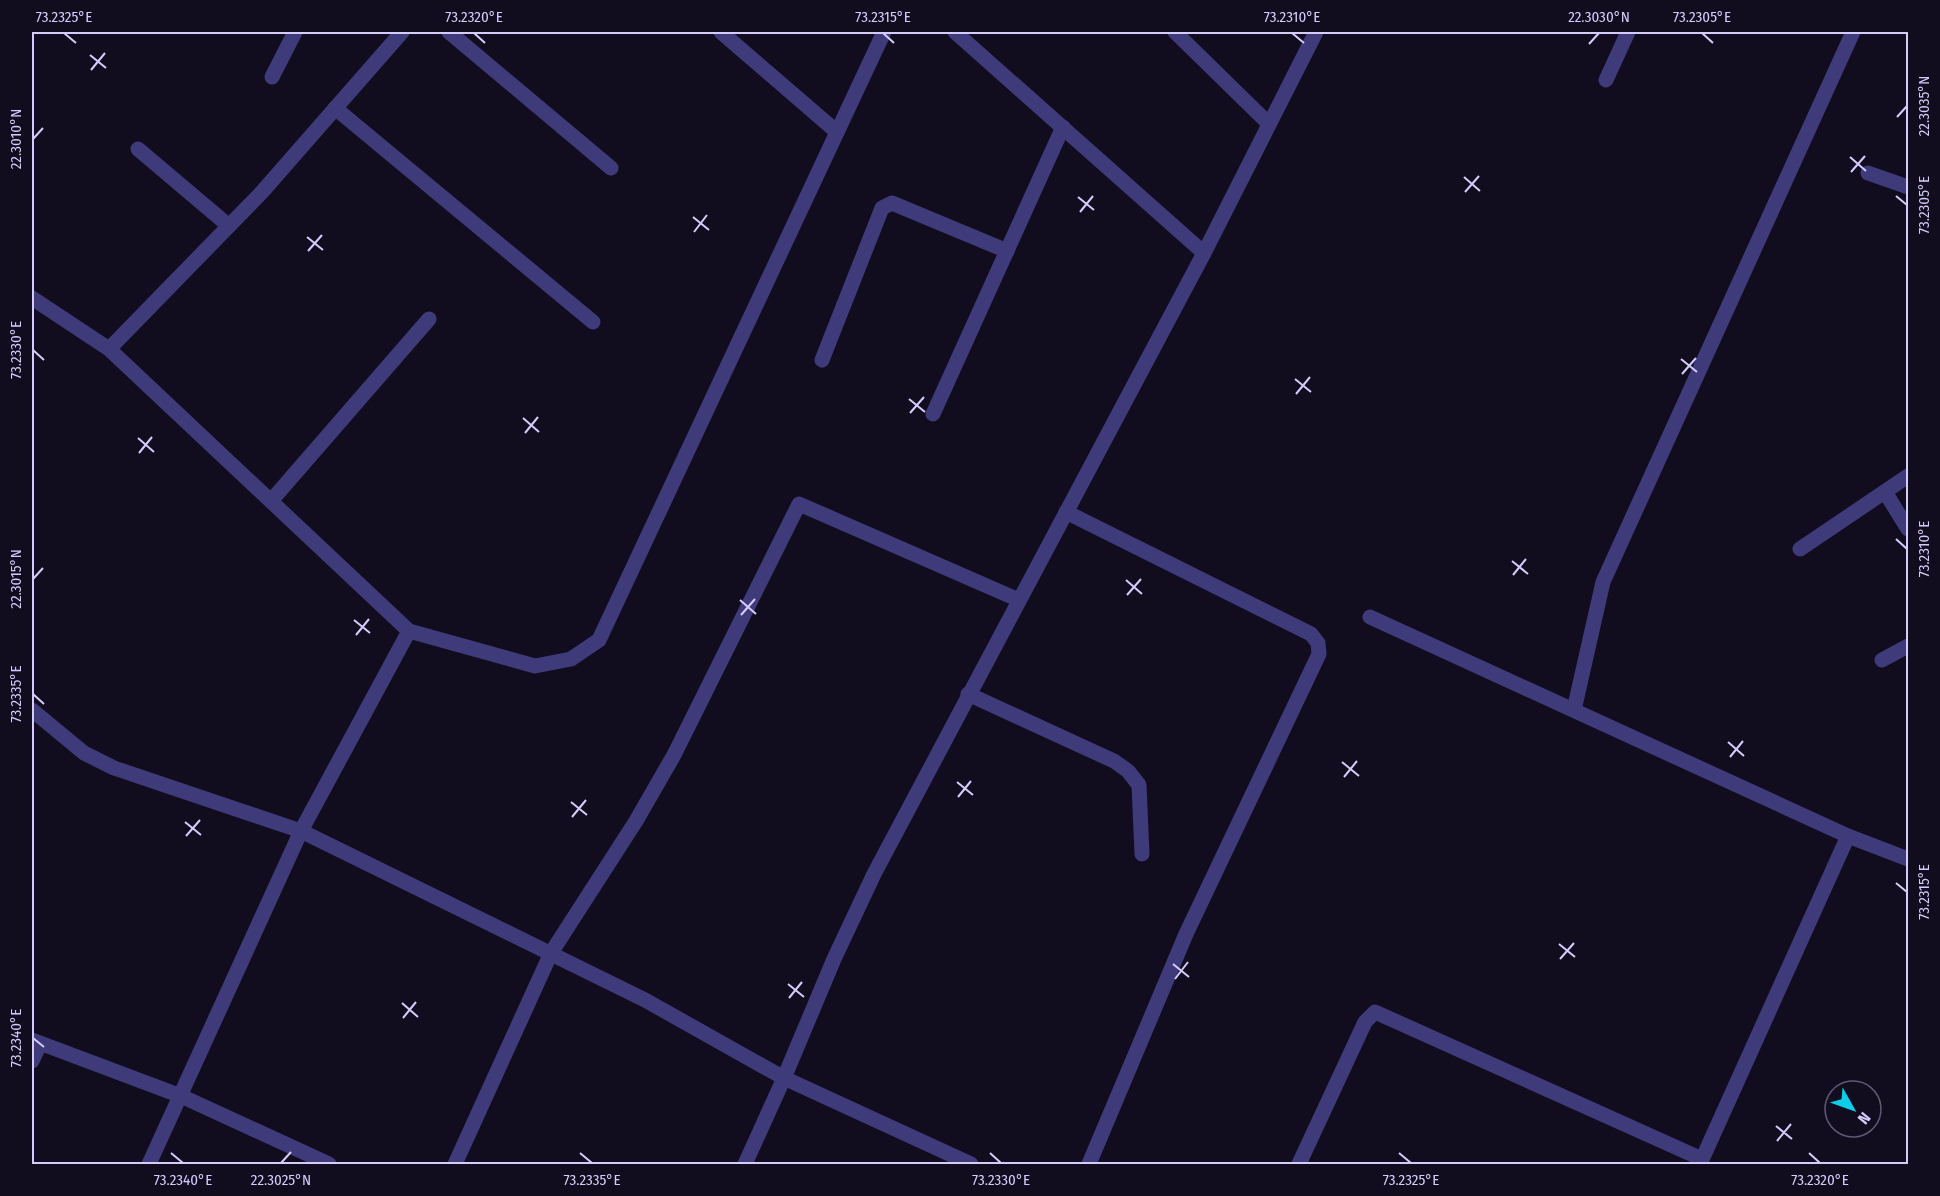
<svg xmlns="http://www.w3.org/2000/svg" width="1940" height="1196" viewBox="0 0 1940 1196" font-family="'Fira Sans Condensed',sans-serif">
	<rect width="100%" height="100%" fill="#110d1e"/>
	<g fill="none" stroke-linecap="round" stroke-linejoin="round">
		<g stroke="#3f3b7b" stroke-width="15">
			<polyline points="449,32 611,168"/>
			<polyline points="721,32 837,132"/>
			<polyline points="955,32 1204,253"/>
			<polyline points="1175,32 1269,124"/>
			<polyline points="272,77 295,32"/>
			<polyline points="1606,80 1628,32"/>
			<polyline points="335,108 593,322"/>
			<polyline points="138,149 229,226"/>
			<polyline points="1868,173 1908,187"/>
			<polyline points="32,298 109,349 409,631 535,666 571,659 599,640 884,32"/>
			<polyline points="109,349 262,192 402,32"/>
			<polyline points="822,360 882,208 892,203 1007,251"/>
			<polyline points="933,414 1063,127"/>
			<polyline points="1885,492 1908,529"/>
			<polyline points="271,501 429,319"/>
			<polyline points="1066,512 1311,634 1318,643 1319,654 1186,934 1089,1164"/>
			<polyline points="1800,549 1908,476"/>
			<polyline points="1370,617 1848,836"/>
			<polyline points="1882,660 1908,646"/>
			<polyline points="968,694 1114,761 1128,771 1139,785 1142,854"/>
			<polyline points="32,710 84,753 114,768 301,831 645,1000 784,1078 834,959 874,874 1204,253 1316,32"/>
			<polyline points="1574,710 1603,582 1853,32"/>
			<polyline points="32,1040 181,1096 329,1164"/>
			<polyline points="32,1061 40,1044"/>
			<polyline points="149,1164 301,831 409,631"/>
			<polyline points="455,1164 551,953 636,821 674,755 799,504 1019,600"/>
			<polyline points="745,1164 784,1078 971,1164"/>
			<polyline points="1299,1164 1365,1022 1375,1012 1702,1159"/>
			<polyline points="1700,1164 1848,836 1908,859"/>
		</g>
	</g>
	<path fill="none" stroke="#d4cdfc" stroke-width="2" d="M64,33L76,43M474,33L485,43M883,33L894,43M1292,33L1304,43M1702,33L1713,43M1589,44L1599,33M90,55L106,68M91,70L105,53M1897,117L1907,106M33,139L43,128M1850,157L1866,171M1851,172L1865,156M1464,177L1480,191M1465,192L1479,176M1896,196L1907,205M1078,197L1094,210M1080,212L1093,196M693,217L709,230M694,232L707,215M307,237L323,250M308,251L322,235M33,350L44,360M1681,359L1697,372M1682,374L1696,358M1295,379L1311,392M1296,394L1310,377M909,399L925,412M910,413L924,397M523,418L539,432M525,433L538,417M138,438L154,452M139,453L152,437M1896,539L1907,549M1512,561L1528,574M1513,575L1526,559M33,579L43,568M1126,580L1142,594M1127,595L1141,579M740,600L756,614M741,615L755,599M354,620L370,633M356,635L369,619M33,694L44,704M1728,742L1744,756M1730,757L1743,741M1342,762L1359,776M1344,777L1357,761M957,782L973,795M958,797L971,781M571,802L587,815M572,817L586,800M185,822L201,835M186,836L200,820M1896,883L1907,892M1559,944L1575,957M1560,959L1574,943M1173,964L1189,977M1175,979L1188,962M788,984L804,997M789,998L802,982M402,1003L418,1017M403,1018L416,1002M33,1038L44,1047M1776,1126L1792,1139M1777,1141L1791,1124M171,1153L183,1163M580,1153L592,1163M990,1153L1001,1163M1399,1153L1411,1163M1809,1153L1820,1163M281,1163L291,1152"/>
	<rect width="1940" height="1196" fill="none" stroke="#110d1e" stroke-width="66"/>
	<g transform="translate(1853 1109) rotate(130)"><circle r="28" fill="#110d1e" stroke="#5f5a77" stroke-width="1.5"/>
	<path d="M0-4.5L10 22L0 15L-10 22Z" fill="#0dcde8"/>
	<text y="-9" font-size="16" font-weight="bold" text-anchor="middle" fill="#d4cdfc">N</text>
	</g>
	<rect x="33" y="33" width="1874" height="1130" fill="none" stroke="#d4cdfc" stroke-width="2"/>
	<g font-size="15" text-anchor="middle" fill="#d4cdfc">
		<text x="64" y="22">73.2325°E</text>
		<text x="474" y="22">73.2320°E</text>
		<text x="883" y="22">73.2315°E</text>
		<text x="1292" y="22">73.2310°E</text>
		<text x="1599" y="22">22.3030°N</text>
		<text x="1702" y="22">73.2305°E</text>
		<text transform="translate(1924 106) rotate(-90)" y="5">22.3035°N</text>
		<text transform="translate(16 139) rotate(-90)" y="5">22.3010°N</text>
		<text transform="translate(1924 205) rotate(-90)" y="5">73.2305°E</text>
		<text transform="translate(16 350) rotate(-90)" y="5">73.2330°E</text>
		<text transform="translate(1924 549) rotate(-90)" y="5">73.2310°E</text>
		<text transform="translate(16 579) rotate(-90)" y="5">22.3015°N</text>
		<text transform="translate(16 694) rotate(-90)" y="5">73.2335°E</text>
		<text transform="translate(1924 892) rotate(-90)" y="5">73.2315°E</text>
		<text transform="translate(16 1038) rotate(-90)" y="5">73.2340°E</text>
		<text x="183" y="1185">73.2340°E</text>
		<text x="281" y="1185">22.3025°N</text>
		<text x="592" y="1185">73.2335°E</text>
		<text x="1001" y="1185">73.2330°E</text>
		<text x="1411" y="1185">73.2325°E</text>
		<text x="1820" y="1185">73.2320°E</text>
	</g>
</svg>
